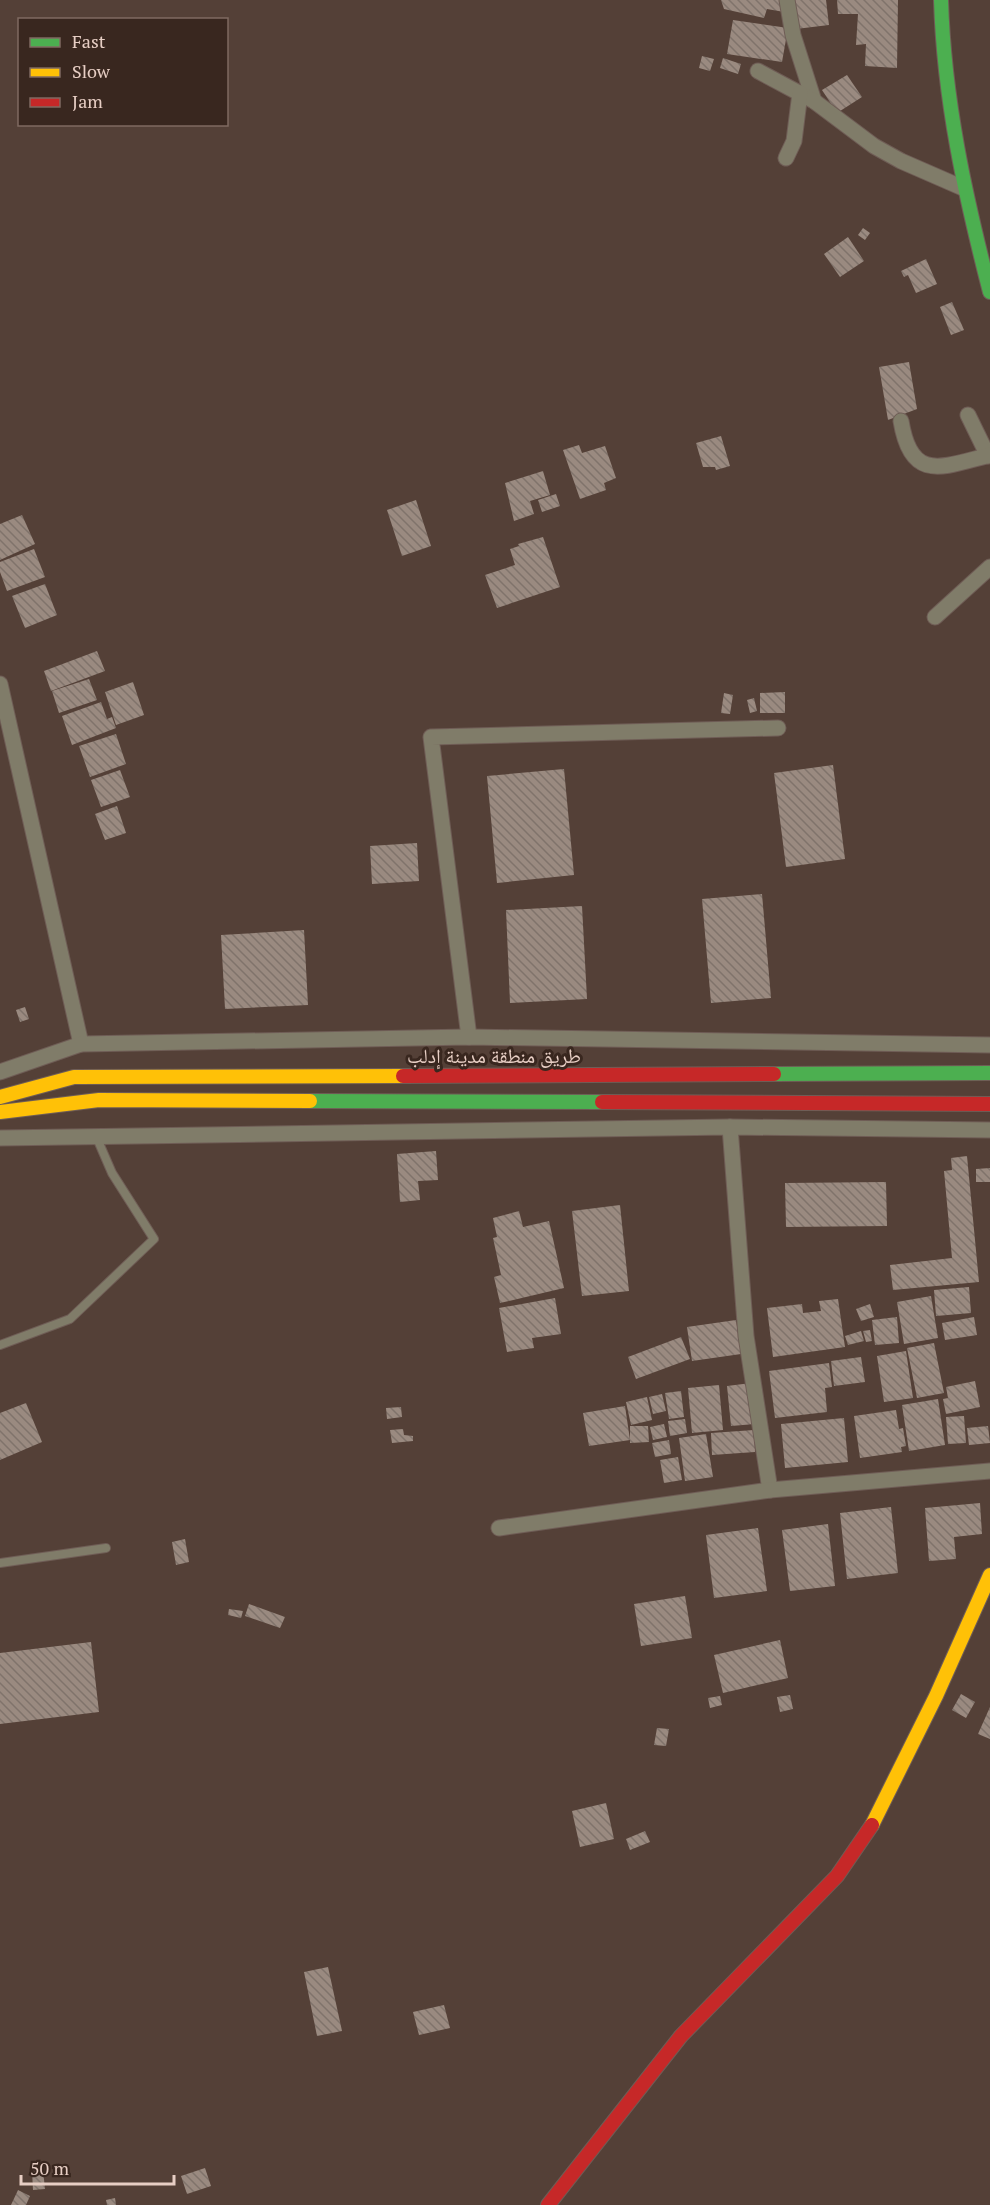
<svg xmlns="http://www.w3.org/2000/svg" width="990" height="2205" viewBox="0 0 990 2205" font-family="'PT Serif','Noto Naskh Arabic',serif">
	<defs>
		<pattern id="building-back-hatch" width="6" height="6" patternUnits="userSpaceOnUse" patternTransform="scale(1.5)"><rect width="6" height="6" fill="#9a8a80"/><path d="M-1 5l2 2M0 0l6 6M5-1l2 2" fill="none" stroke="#80736b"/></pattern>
	</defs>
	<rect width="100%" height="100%" fill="#544037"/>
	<g fill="url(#building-back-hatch)">
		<polygon points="721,0 782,0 784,12 767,9 764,18 724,9"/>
		<polygon points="792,0 826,0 829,25 796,29"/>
		<polygon points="837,0 898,0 897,68 865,66 866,44 856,45 858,14 838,14"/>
		<polygon points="733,20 788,28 782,62 727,54"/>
		<polygon points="702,56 714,59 710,71 699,68"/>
		<polygon points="723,58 741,64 738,74 720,68"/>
		<polygon points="847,75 862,97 837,113 822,90"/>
		<polygon points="863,228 870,233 865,240 858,235"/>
		<polygon points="848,237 864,261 840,277 824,254"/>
		<polygon points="926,259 937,284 916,293 908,275 904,277 901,271"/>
		<polygon points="952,302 964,330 951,335 940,307"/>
		<polygon points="909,362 917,409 888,420 879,367"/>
		<polygon points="721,436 730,466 716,470 715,467 703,467 696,443"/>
		<polygon points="579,445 582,453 605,446 616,478 604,483 606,490 580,499 563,450"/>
		<polygon points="543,471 550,495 530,501 534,514 514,521 505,483"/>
		<polygon points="556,494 560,506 542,512 538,500"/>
		<polygon points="416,500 431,546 402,556 387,510"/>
		<polygon points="22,515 35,544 0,560 0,524"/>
		<polygon points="543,537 560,587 497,608 485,575 515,565 510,549 519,546 518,544"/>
		<polygon points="34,549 45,577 7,591 0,572 0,562"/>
		<polygon points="45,584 57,615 25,628 12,596"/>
		<polygon points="97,651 105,671 51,691 44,671"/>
		<polygon points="89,679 97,700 59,713 52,691"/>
		<polygon points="133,682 144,715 116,725 105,692"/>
		<polygon points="785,692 785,713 760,713 760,693"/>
		<polygon points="724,693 733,695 730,714 721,713"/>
		<polygon points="754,698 757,711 750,713 747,700"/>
		<polygon points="101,702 107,719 112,717 116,728 72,745 62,716"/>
		<polygon points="116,734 126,764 90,777 79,746"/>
		<polygon points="833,765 845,859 786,867 774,773"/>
		<polygon points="564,769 574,875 497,883 487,776"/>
		<polygon points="120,770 130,797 101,807 91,780"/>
		<polygon points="117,806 126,833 105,840 95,814"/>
		<polygon points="417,843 419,881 372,884 370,846"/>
		<polygon points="762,894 771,998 711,1003 702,899"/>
		<polygon points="582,906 587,999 510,1003 506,910"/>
		<polygon points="304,930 308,1005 225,1009 221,935"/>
		<polygon points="25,1007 29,1019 20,1022 16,1010"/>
		<polygon points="436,1151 438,1180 418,1181 420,1200 400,1202 397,1154"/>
		<polygon points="967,1156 979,1282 893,1290 890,1265 952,1258 944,1171 952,1170 951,1158"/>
		<polygon points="990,1168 990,1182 976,1182 976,1169"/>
		<polygon points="886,1182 887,1226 786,1227 785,1183"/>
		<polygon points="620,1205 629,1291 582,1296 572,1211"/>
		<polygon points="519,1211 523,1227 549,1221 564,1288 500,1303 494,1277 501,1275 493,1238 497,1237 493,1218"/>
		<polygon points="969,1287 971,1313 936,1316 934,1290"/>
		<polygon points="931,1296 938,1338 904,1344 897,1302"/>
		<polygon points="555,1298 561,1334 532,1338 534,1348 507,1352 499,1308"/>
		<polygon points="838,1299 845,1347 773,1357 767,1308 802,1304 803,1313 821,1311 819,1301"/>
		<polygon points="870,1304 874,1317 861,1321 856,1309"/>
		<polygon points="897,1317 899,1343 875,1345 872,1320"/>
		<polygon points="974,1317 977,1335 945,1340 942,1323"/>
		<polygon points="736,1320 741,1354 692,1361 687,1327"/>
		<polygon points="870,1330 872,1341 866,1342 863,1331"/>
		<polygon points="861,1331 864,1341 848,1345 845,1336"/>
		<polygon points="681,1337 690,1359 636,1379 628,1357"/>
		<polygon points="934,1343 944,1393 917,1398 907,1348"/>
		<polygon points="906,1351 913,1398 884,1402 877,1356"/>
		<polygon points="861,1357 865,1382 834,1386 831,1361"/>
		<polygon points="829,1363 832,1387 825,1388 827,1412 775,1418 769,1371"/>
		<polygon points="975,1381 980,1407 946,1414 943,1399 948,1398 946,1387"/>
		<polygon points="751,1383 755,1424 731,1426 727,1386"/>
		<polygon points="719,1385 723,1430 692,1433 688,1388"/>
		<polygon points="681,1391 684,1417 669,1419 665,1393"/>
		<polygon points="662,1394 666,1411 653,1414 649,1397"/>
		<polygon points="647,1397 652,1420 631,1425 626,1402"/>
		<polygon points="938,1399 945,1445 909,1451 902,1405"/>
		<polygon points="26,1403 42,1442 0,1460 0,1413"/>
		<polygon points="625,1406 630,1440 589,1446 583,1413"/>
		<polygon points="401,1407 402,1417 387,1419 386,1408"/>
		<polygon points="896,1410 899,1429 903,1428 906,1446 901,1447 902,1452 860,1458 854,1416"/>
		<polygon points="964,1416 966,1443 948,1444 946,1417"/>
		<polygon points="844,1418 848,1462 785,1468 781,1424"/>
		<polygon points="685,1419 687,1433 670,1436 668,1421"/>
		<polygon points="664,1424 667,1437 653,1440 650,1427"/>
		<polygon points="630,1426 648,1426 649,1442 630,1443"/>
		<polygon points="988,1426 990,1443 969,1445 967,1428"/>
		<polygon points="403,1429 404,1435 413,1436 413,1441 392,1443 390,1430"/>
		<polygon points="754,1430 755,1452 712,1455 711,1433"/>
		<polygon points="706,1434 713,1477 685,1481 679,1438"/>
		<polygon points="669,1440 671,1454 655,1457 652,1443"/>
		<polygon points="678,1457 682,1480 664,1483 660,1460"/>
		<polygon points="980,1503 982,1534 954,1537 956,1559 929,1561 925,1508"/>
		<polygon points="891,1507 898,1573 847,1579 840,1513"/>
		<polygon points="828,1524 835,1586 790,1591 782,1530"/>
		<polygon points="758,1528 767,1591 714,1598 706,1535"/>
		<polygon points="185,1539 189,1562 176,1565 172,1542"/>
		<polygon points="685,1596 692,1638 641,1646 634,1604"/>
		<polygon points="249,1604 285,1617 280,1628 245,1616"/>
		<polygon points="229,1609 243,1611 241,1618 228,1615"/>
		<polygon points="780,1640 788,1678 723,1693 714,1655"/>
		<polygon points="91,1642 99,1712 0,1724 0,1653"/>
		<polygon points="961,1694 975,1702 966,1718 952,1710"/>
		<polygon points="790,1695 793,1709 780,1712 777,1697"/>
		<polygon points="720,1696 722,1705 710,1708 708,1698"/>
		<polygon points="990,1707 990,1739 978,1734"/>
		<polygon points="657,1728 669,1729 666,1746 654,1745"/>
		<polygon points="606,1803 614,1839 580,1847 572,1811"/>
		<polygon points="645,1831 650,1842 630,1850 626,1839"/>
		<polygon points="328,1967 342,2031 317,2036 304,1972"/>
		<polygon points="444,2005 450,2028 419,2035 413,2012"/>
		<polygon points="205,2168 211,2186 187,2194 181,2176"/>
		<polygon points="43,2170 45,2189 33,2190 32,2171"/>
		<polygon points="18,2190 30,2196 26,2205 11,2205"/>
		<polygon points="115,2198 116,2205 107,2205 106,2200"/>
	</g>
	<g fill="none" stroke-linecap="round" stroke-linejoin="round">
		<g stroke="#6f5d56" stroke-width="10">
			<g id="lane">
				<polyline points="0,1345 70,1319 154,1239 112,1173 96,1136"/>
				<polyline points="0,1563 106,1548"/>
			</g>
		</g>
		<g stroke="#6f5d56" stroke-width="17">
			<g id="street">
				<polyline points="787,0 793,35 814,101"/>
				<polyline points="758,71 814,101 874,146 901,161 963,188"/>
				<polyline points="786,158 794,141 800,93"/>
				<polyline points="968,415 988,456"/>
				<path d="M901,421C911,483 942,467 990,455"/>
				<polyline points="935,617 990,567"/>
				<polyline points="0,684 81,1044"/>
				<polyline points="469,1037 431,737 778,728"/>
				<polyline points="0,1072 81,1044 469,1037 990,1045"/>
				<polyline points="730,1127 746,1336 770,1490"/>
				<polyline points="0,1138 730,1127 990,1130"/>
				<polyline points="499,1528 770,1490 990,1471"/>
			</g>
		</g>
		<g stroke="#6f5d56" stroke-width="16">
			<g id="fast">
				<path d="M941,0C944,100 965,195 990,292"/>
				<polyline points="774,1074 990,1073"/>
				<polyline points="310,1101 602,1102"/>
			</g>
		</g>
		<g stroke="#6f5d56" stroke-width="16">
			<g id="slow">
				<polyline points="0,1097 74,1077 403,1076"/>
				<polyline points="0,1112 99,1100 310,1101"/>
				<polyline points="872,1825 936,1696 990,1575"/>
			</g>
		</g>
		<g stroke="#6f5d56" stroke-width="16">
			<g id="jam">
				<polyline points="403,1076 774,1074"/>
				<polyline points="602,1102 990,1104"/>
				<polyline points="548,2205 681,2036 837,1876 872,1825"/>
			</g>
		</g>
		<use href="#lane" stroke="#807c69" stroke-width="8"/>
		<use href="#street" stroke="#807c69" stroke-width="15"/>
		<use href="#fast" stroke="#4caf50" stroke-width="14"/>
		<use href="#slow" stroke="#ffc107" stroke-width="14"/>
		<use href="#jam" stroke="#c62828" stroke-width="14"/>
	</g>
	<g text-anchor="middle" stroke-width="6" stroke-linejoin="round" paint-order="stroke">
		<g font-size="20" fill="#e7cec4" stroke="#39271f">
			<text x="494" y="1063">طريق منطقة مدينة إدلب</text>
		</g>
	</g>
	<rect x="18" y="18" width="210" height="108" fill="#39271f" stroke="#7f6a61" stroke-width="1.5"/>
	<rect x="30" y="38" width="30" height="9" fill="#4caf50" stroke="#7f6a61" stroke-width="1.5"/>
	<text x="72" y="48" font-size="18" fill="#e7cec4">Fast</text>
	<rect x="30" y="68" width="30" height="9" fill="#ffc107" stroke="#7f6a61" stroke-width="1.5"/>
	<text x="72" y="78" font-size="18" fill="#e7cec4">Slow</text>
	<rect x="30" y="98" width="30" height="9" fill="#c62828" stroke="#7f6a61" stroke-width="1.5"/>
	<text x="72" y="108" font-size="18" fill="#e7cec4">Jam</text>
	<path d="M21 2175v9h153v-9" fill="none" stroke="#e7cec4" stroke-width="3"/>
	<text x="30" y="2175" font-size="18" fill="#e7cec4" stroke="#39271f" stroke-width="4.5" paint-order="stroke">50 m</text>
</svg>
